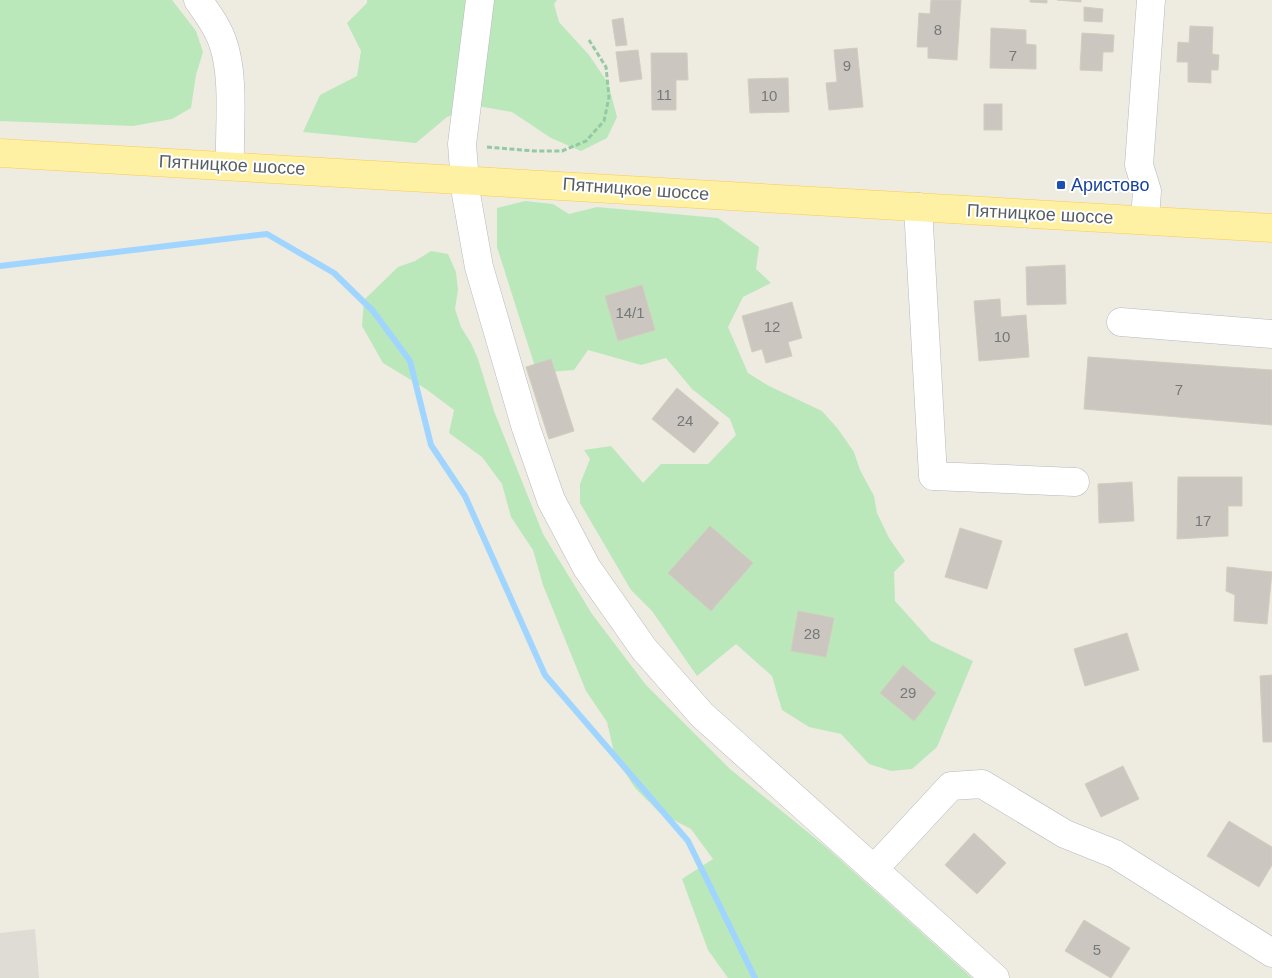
<svg xmlns="http://www.w3.org/2000/svg" width="1272" height="978" viewBox="0 0 1272 978" font-family="Helvetica,sans-serif">
	<rect width="100%" height="100%" fill="#eeebe1"/>
	<polygon fill="#dedcd5" points="35,929 39,978 0,978 0,933"/>
	<g fill="#bbe8bb">
		<polygon points="0,0 172,0 196,31 203,52 196,75 191,108 172,119 133,126 0,121"/>
		<polygon points="367,0 557,0 554,4 559,22 589,55 608,83 617,117 607,138 581,151 551,138 512,112 478,106 447,117 416,143 303,132 320,95 357,76 361,51 347,23 367,3"/>
		<polygon points="525,201 553,204 569,214 597,207 718,218 759,247 756,269 771,283 743,297 728,327 748,373 769,386 822,411 838,429 854,452 860,470 874,496 877,513 889,538 905,561 894,572 895,601 931,641 973,661 937,747 912,769 891,771 869,764 841,734 809,727 782,710 772,676 736,644 697,676 652,611 631,590 580,503 580,484 590,459 584,450 611,446 643,483 661,464 708,464 736,435 730,419 692,389 666,358 641,365 588,350 574,370 537,373 497,247 497,208"/>
		<polygon points="431,251 448,254 456,272 458,290 455,309 461,327 471,343 478,359 494,411 543,534 592,614 646,685 730,769 826,847 972,978 728,978 708,950 682,879 713,859 691,829 660,813 635,788 615,757 607,722 586,691 543,585 533,550 511,517 502,484 482,457 449,433 454,410 426,389 383,363 362,326 364,300 398,267 415,261"/>
	</g>
	<g fill="none" stroke-linecap="round" stroke-linejoin="round">
		<polyline stroke="#9fd5ff" stroke-width="6" points="0,266 267,234 334,273 373,311 410,361 431,445 465,496 545,675 688,841 755,978"/>
	</g>
	<g fill="#cbc7c0" stroke="#d3cdbf">
		<polygon points="931,0 961,0 957,60 928,58 928,47 917,47 919,13 930,14"/>
		<polygon points="1030,0 1047,0 1047,3 1030,2"/>
		<polygon points="1057,0 1081,0 1081,2"/>
		<polygon points="1084,7 1103,9 1102,22 1084,21"/>
		<polygon points="623,18 627,45 616,46 612,20"/>
		<polygon points="1190,26 1213,27 1212,54 1219,55 1218,70 1211,70 1211,83 1188,82 1188,62 1177,62 1178,42 1189,43"/>
		<polygon points="991,28 1026,30 1026,44 1036,45 1036,69 990,68"/>
		<polygon points="1082,33 1114,35 1113,52 1103,52 1102,71 1080,70"/>
		<polygon points="857,48 863,107 829,110 826,83 837,82 834,50"/>
		<polygon points="638,50 642,79 620,82 616,52"/>
		<polygon points="651,53 687,53 688,80 676,80 676,110 652,110"/>
		<polygon points="788,78 789,112 750,113 748,79"/>
		<rect x="984" y="104" width="18" height="26"/>
		<polygon points="1065,265 1066,304 1027,305 1026,267"/>
		<polygon points="642,285 655,330 618,341 605,296"/>
		<polygon points="1000,299 1001,317 1026,315 1029,357 979,361 974,301"/>
		<polygon points="792,302 802,338 788,342 792,356 766,363 762,349 752,352 742,316"/>
		<polygon points="1088,357 1272,370 1272,425 1084,409"/>
		<polygon points="551,359 574,431 549,439 526,367"/>
		<polygon points="677,388 719,423 694,453 652,419"/>
		<polygon points="1178,477 1242,477 1242,506 1228,506 1228,536 1177,539"/>
		<polygon points="1132,482 1134,521 1099,523 1098,484"/>
		<polygon points="710,526 753,563 711,611 668,573"/>
		<polygon points="960,528 1002,541 987,589 945,577"/>
		<polygon points="1227,567 1272,572 1267,624 1234,621 1235,595 1226,591"/>
		<polygon points="798,611 834,618 826,657 791,651"/>
		<polygon points="1127,633 1139,670 1085,686 1074,649"/>
		<polygon points="903,665 936,693 914,721 880,693"/>
		<polygon points="1272,675 1272,742 1263,742 1260,676"/>
		<polygon points="1123,766 1139,799 1101,817 1085,784"/>
		<polygon points="1229,821 1272,847 1272,865 1259,887 1207,856"/>
		<polygon points="974,833 1006,863 977,894 945,865"/>
		<polygon points="1084,920 1130,948 1111,978 1065,951"/>
	</g>
	<g fill="none" stroke-linecap="round" stroke-linejoin="round">
		<g stroke="#b6b9bf" stroke-width="29">
			<g id="minor">
				<path d="M198,0C207,13 218,27 223,43C235,78 229,127 230,165"/>
				<polyline points="480,0 462,144 466,194 479,267 526,428 551,500 587,568 644,649 702,715 995,978"/>
				<polyline points="918,207 933,476 1075,482"/>
				<polyline points="1145,219 1147,191 1139,165 1151,0"/>
				<polyline points="1121,322 1272,334"/>
				<polyline points="874,869 951,786 982,784 1065,834 1115,854 1272,953"/>
			</g>
		</g>
		<g stroke="#fbcb4c" stroke-width="29">
			<path id="major" d="M0,153C424,175 848,200 1272,228"/>
		</g>
		<polyline stroke="#93c9a3" stroke-width="3" stroke-dasharray="5 2.5" stroke-linecap="butt" points="487,147 534,151 562,151 586,141 604,121 609,97 606,67 589,40"/>
		<use href="#minor" stroke="#fff" stroke-width="28"/>
		<use href="#major" stroke="#fff1a4" stroke-width="28"/>
	</g>
	<rect fill="#1a4fb4" stroke="#fff" stroke-width="2" x="1056" y="180" width="10" height="10" rx="2.5"/>
	<g text-anchor="middle" stroke-width="4" stroke-linejoin="round" paint-order="stroke">
		<g font-size="15" fill="#76787a">
			<text x="938" y="35">8</text>
			<text x="1013" y="61">7</text>
			<text x="847" y="71">9</text>
			<text x="664" y="100">11</text>
			<text x="769" y="101">10</text>
			<text x="630" y="318">14/1</text>
			<text x="772" y="332">12</text>
			<text x="1002" y="342">10</text>
			<text x="1179" y="395">7</text>
			<text x="685" y="426">24</text>
			<text x="1203" y="526">17</text>
			<text x="812" y="639">28</text>
			<text x="908" y="698">29</text>
			<text x="1097" y="955">5</text>
		</g>
		<g font-size="18" fill="#595e63" stroke="#fff">
			<text transform="translate(232 165) rotate(3)" y="6">Пятницкое шоссе</text>
			<text transform="translate(636 189) rotate(4)" y="6">Пятницкое шоссе</text>
			<text transform="translate(1040 214) rotate(3)" y="6">Пятницкое шоссе</text>
		</g>
		<g font-size="18" fill="#164399" stroke="#fff" text-anchor="start">
			<text x="1071" y="191">Аристово</text>
		</g>
	</g>
</svg>
